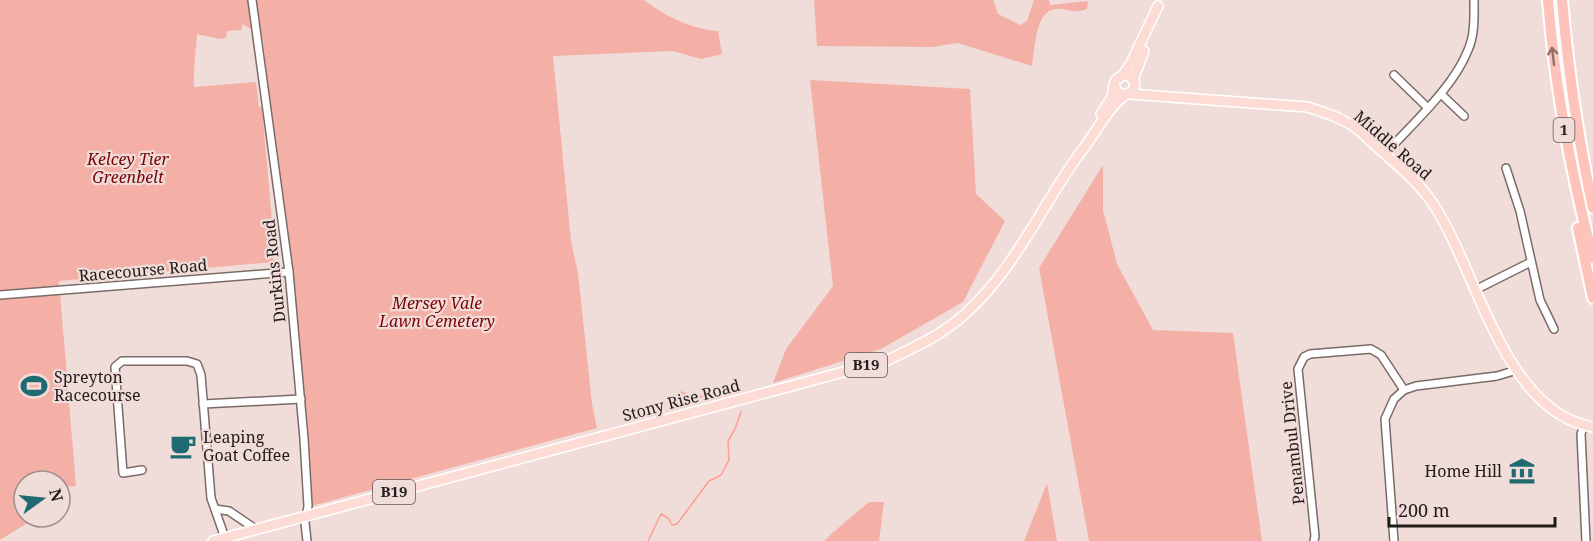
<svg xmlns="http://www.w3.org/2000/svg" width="1593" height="541" viewBox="0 0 1593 541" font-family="'Noto Serif',serif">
	<rect width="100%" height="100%" fill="#f0ddda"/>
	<g fill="#f4b0a6">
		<path d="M0,0H644C665,16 691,29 718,31L722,54L701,59L673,51L553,56L571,241L578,273L592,404L597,428L312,506L291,261L270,102L263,40L261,35L242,24V30L227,31L226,38L219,39L197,34C196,52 193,70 194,87L256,82L259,107H262L274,243L272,245L274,262L59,281L76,486L60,487V481H24V517H37L0,540Z"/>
		<path d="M814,0H993L998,14L1020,25L1027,21L1034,0H1049L1050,5L1088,1L1087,9C1073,14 1071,9 1058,9C1035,7 1035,50 1032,66L958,43L932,47L817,46Z"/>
		<polygon points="810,80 970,89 976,194 1005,221 963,302 881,349 773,383 786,349 833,286"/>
		<polygon points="1103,165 1103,210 1117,264 1153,330 1233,333 1262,541 1089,541 1039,268"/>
		<polygon points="1047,483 1057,541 1024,541"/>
		<polygon points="869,502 884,502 879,541 825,541 830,535"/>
	</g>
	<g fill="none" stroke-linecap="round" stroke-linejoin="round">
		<g stroke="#ff9e91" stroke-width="1.5">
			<polyline points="681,392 695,398 735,388"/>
			<polyline points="648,541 661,514 668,518 672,525 677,524 709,481 721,475 729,460 728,441 735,429 741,412"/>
		</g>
		<g stroke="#7b6b68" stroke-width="10">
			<g id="minor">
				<polyline points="252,0 289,272 304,439 308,506 305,523 307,541"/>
				<polyline points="1394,75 1427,107"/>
				<polyline points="1441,94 1464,116"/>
				<path d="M1385,154C1412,124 1454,87 1468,50C1475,35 1474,16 1474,0"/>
				<polyline points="1506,168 1520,211 1540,300 1554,329"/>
				<polyline points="1475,290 1531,262"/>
				<polyline points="0,295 289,272"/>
				<polyline points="203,404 301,399"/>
				<polyline points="1584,425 1581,434 1586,541"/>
				<polyline points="142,470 123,473 115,367 122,361 187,361 197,364 201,375 211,498 225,538"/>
				<polyline points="215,509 229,511 257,530"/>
				<polyline points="1314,541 1315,536 1298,369 1304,357 1310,354 1371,349 1381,355 1404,390"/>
				<polyline points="1394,541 1385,419 1394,399 1404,390 1416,386 1497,376 1517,370"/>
			</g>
		</g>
		<g stroke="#fff" stroke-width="12">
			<g id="major">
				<polyline points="1123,75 1131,77 1135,83 1133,91 1125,95 1117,92 1114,84 1116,80 1123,75 1131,63 1158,6"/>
				<polyline points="1133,80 1144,51"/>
				<path d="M1130,94L1307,107C1323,112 1339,117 1353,126C1362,132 1369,140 1377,147C1395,163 1415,179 1429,198C1477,264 1501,412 1593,427"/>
				<polyline points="1101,114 1112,97 1114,84"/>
				<path d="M213,541L888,360C915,347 944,334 966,313C1017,267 1043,202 1083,149C1097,131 1107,109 1125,95"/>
			</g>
		</g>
		<g stroke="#fff" stroke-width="14">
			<g id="highway">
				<path d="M1548,0C1555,88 1571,173 1593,258"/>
				<path d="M1562,0C1568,70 1578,139 1593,208"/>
				<polyline points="1578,228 1593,298"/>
			</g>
		</g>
		<use href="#minor" stroke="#fff" stroke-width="7"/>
		<use href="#major" stroke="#fedcd6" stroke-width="9"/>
		<use href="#highway" stroke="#fec4bb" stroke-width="10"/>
	</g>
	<defs><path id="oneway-shaft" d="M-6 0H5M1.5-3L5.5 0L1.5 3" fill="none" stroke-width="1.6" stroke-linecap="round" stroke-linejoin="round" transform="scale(1.5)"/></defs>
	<use stroke="#90706a" href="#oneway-shaft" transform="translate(1553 56) rotate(-97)"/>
	<defs>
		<g id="stadium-bare" transform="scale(2.07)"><path d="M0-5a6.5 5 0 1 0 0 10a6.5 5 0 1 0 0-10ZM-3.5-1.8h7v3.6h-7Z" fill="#206b72" stroke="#f0ddda" stroke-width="2.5" paint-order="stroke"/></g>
		<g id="cafe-bare" transform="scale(2.07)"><path d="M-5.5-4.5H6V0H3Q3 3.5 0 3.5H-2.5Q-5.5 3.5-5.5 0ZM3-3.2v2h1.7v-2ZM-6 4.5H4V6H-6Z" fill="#206b72" stroke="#f0ddda" stroke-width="2.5" paint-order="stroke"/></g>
		<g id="museum-bare" transform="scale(2.07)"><path d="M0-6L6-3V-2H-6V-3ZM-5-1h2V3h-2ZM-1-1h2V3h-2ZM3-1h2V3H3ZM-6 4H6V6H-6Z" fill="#206b72" stroke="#f0ddda" stroke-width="2.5" paint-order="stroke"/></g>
	</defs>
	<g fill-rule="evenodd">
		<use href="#stadium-bare" x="34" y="386"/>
		<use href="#cafe-bare" x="183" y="446"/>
		<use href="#museum-bare" x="1522" y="471"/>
	</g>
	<g text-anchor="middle" stroke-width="4.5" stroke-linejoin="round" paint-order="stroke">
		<g fill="#f0ddda" stroke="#5f5554" stroke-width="1.5">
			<rect x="1553.5" y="118" width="21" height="24" rx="4.5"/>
			<rect x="845" y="353" width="42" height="24" rx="4.5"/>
			<rect x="373" y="480" width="42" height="24" rx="4.5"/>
		</g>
		<g font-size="15" font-weight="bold" fill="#211b1a">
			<text x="1564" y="135">1</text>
			<text x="866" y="370">B19</text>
			<text x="394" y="497">B19</text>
		</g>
		<g font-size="16" fill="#211b1a" stroke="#f0ddda">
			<text transform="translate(1393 145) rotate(41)" y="6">Middle Road</text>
			<text transform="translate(143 270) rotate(-5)" y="6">Racecourse Road</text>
			<text transform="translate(274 271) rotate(-96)" y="6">Durkins Road</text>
			<text transform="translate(681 400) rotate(-15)" y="6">Stony Rise Road</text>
			<text transform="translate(1292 443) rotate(-96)" y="6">Penambul Drive</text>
		</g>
		<g font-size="16" font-style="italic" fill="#7a0204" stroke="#f0ddda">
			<text x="128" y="165">Kelcey Tier<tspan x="128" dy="18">Greenbelt</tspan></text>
			<text x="437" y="309">Mersey Vale<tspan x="437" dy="18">Lawn Cemetery</tspan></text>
		</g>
		<g font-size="16" fill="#211b1a" stroke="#f0ddda" text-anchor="start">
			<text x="54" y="383">Spreyton<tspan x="54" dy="18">Racecourse</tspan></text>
			<text x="203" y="443">Leaping<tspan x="203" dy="18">Goat Coffee</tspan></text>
			<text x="1502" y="477" text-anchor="end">Home Hill</text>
		</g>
	</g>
	<g transform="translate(42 499) rotate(75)"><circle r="28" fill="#f0ddda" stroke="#9d8f8d" stroke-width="1.5"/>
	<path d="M0-4.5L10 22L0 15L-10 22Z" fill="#206b72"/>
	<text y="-9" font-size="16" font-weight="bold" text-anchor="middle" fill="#211b1a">N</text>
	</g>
	<path d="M1389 517v9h166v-9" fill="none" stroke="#211b1a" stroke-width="3"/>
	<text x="1398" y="517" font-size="18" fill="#211b1a" stroke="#f0ddda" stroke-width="4.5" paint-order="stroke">200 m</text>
</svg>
